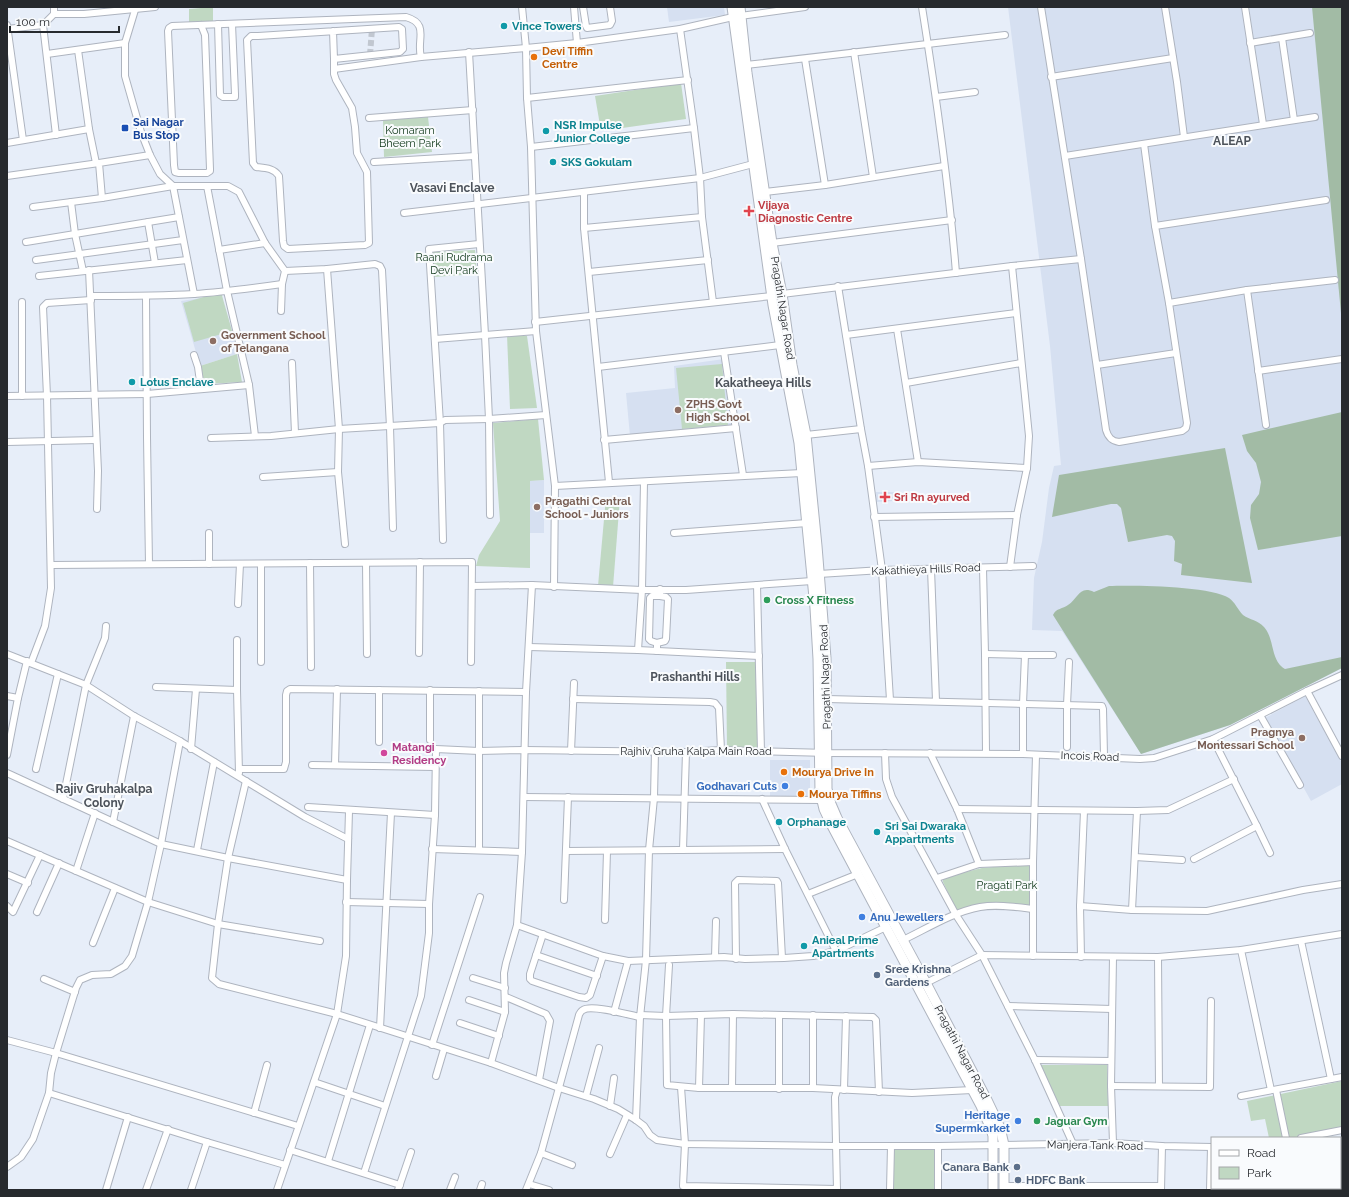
<svg xmlns="http://www.w3.org/2000/svg" width="1349" height="1197" viewBox="0 0 1349 1197" font-family="Raleway,sans-serif">
	<rect width="100%" height="100%" fill="#e7eef9"/>
	<g fill="#d6e0f1">
		<polygon points="667,7 724,7 725,15 669,22"/>
		<polygon points="1008,7 1342,7 1342,668 1230,725 1141,754 1062,631 1032,630 1034,578 1042,542 1049,488 1054,466 1061,465 1050,346"/>
		<polygon points="221,295 231,327 237,354 200,366 181,301"/>
		<polygon points="724,359 732,426 630,436 626,393 675,388 674,366"/>
		<polygon points="544,480 544,533 530,533 530,481"/>
		<polygon points="876,492 895,492 895,501 876,502"/>
		<polygon points="1305,696 1342,763 1342,784 1311,801 1265,718"/>
		<rect x="770" y="760" width="40" height="38"/>
	</g>
	<g fill="#c0d8c2">
		<polygon points="213,7 213,21 189,22 189,9"/>
		<polygon points="681,83 686,119 601,131 595,96"/>
		<polygon points="428,117 432,152 384,157 383,120"/>
		<polygon points="475,250 477,274 434,277 432,252"/>
		<polygon points="221,292 232,331 194,342 183,303"/>
		<polygon points="507,335 527,336 537,408 510,409"/>
		<polygon points="237,354 242,382 205,384 200,366"/>
		<polygon points="722,364 728,425 682,429 676,368"/>
		<polygon points="538,419 544,480 530,481 530,568 476,566 479,555 500,521 493,423"/>
		<polygon points="606,497 620,498 613,587 598,586"/>
		<polygon points="726,662 758,662 759,749 727,749"/>
		<polygon points="1030,864 1030,905 1029,906 1016,906 957,911 943,882 943,880 945,877 982,868"/>
		<polygon points="1039,1065 1107,1065 1108,1106 1060,1106"/>
		<polygon points="1342,1081 1342,1128 1292,1138 1269,1138 1265,1119 1251,1121 1247,1101"/>
		<polygon points="894,1149 934,1150 934,1190 893,1190"/>
	</g>
	<g fill="#a2bba5">
		<polygon points="1312,7 1342,7 1342,324"/>
		<polygon points="1342,412 1342,536 1258,550 1250,518 1251,505 1259,494 1261,482 1256,463 1247,451 1242,435"/>
		<polygon points="1225,448 1252,583 1181,575 1182,564 1174,561 1175,541 1172,536 1167,535 1128,542 1121,508 1117,504 1111,504 1052,517 1059,475"/>
		<path d="M1109,586C1133,585 1211,586 1229,598C1235,602 1238,610 1243,615C1250,620 1258,620 1264,627C1275,639 1270,660 1285,669L1342,657V668L1230,725L1141,754L1053,615C1056,608 1063,609 1068,605C1078,599 1079,585 1094,592Z"/>
	</g>
	<g fill="none" stroke-linecap="round" stroke-linejoin="round">
		<polyline stroke="#c1c7d0" stroke-width="6" stroke-dasharray="6 3" stroke-linecap="butt" points="370,55 372,29"/>
		<g stroke="#aeb4bf" stroke-width="8">
			<g id="street">
				<polyline points="135,7 135,10 125,43 125,76 141,132 150,155 160,174 173,186 194,294"/>
				<polyline points="522,7 526,48 527,98 531,147 536,331 555,486 554,587"/>
				<polyline points="574,7 577,43"/>
				<polyline points="583,7 586,26 587,28 610,25 612,21 610,7"/>
				<path d="M922,7C936,95 949,184 956,273"/>
				<path d="M1041,7L1081,259L1106,430C1108,437 1111,441 1119,442L1182,431L1186,428L1187,423L1169,303L1155,226L1144,144"/>
				<polyline points="1165,7 1177,82 1184,137"/>
				<polyline points="1245,7 1263,124"/>
				<polyline points="54,14 84,14 155,7"/>
				<polyline points="218,24 220,95 223,97 235,97 235,94 232,24"/>
				<polyline points="7,25 23,140"/>
				<polyline points="43,25 56,135"/>
				<path d="M201,25L205,35L210,169V171L207,173H179L175,172L174,165L168,31L169,28L172,26L406,17C430,24 416,40 421,57"/>
				<polyline points="7,29 43,25 54,14 54,7"/>
				<polyline points="680,29 694,128 700,178 702,217 713,302"/>
				<path d="M333,31L334,59L400,52L403,49L402,29L399,27L258,36H251L247,40L253,163L256,167C265,168 274,168 279,176L283,241L284,246L288,249L365,245L369,243L367,172L357,153L355,127L352,108L336,80L334,74V59"/>
				<polyline points="1282,38 1294,120"/>
				<polyline points="1250,43 1310,33"/>
				<polyline points="78,50 89,129 96,163"/>
				<polyline points="469,52 485,335 489,419 490,515"/>
				<polyline points="854,52 873,177"/>
				<polyline points="47,54 125,43"/>
				<polyline points="805,59 825,185"/>
				<polyline points="746,65 1005,35"/>
				<polyline points="334,69 421,57 526,48 577,43 680,29 733,17 805,7"/>
				<polyline points="1051,77 1173,58"/>
				<polyline points="936,97 975,92"/>
				<polyline points="527,98 688,80"/>
				<polyline points="369,118 473,110"/>
				<polyline points="7,143 89,129"/>
				<polyline points="531,147 694,128"/>
				<polyline points="1065,156 1315,117"/>
				<polyline points="374,162 475,156"/>
				<polyline points="7,176 99,163"/>
				<polyline points="207,186 227,291 249,385 255,436"/>
				<polyline points="584,192 584,228 609,482"/>
				<polyline points="765,192 825,185 944,166"/>
				<polyline points="102,198 99,163 150,155"/>
				<polyline points="71,202 75,234 83,271"/>
				<polyline points="33,207 102,198 173,186 228,186 239,192 265,243 285,271 282,284 281,311"/>
				<polyline points="404,213 700,178 753,164"/>
				<polyline points="148,222 155,263"/>
				<polyline points="1155,226 1326,200"/>
				<polyline points="584,228 702,217"/>
				<polyline points="26,242 179,217"/>
				<polyline points="772,243 952,220"/>
				<polyline points="219,250 265,243"/>
				<polyline points="36,260 183,240"/>
				<polyline points="327,269 339,429 338,472 345,544"/>
				<polyline points="89,270 98,471 97,509"/>
				<polyline points="285,271 327,269 375,264 380,266 382,270 390,427 393,528"/>
				<polyline points="589,272 708,260"/>
				<polyline points="39,276 187,260"/>
				<polyline points="838,286 861,429 868,466 882,570 890,700"/>
				<polyline points="1247,290 1266,425"/>
				<polyline points="782,294 1012,266 1081,259"/>
				<path d="M91,296C125,296 160,296 194,294C224,292 253,288 282,284"/>
				<polyline points="146,296 147,437 149,564"/>
				<polyline points="22,302 22,396"/>
				<polyline points="1169,303 1247,290 1335,280"/>
				<polyline points="535,322 772,296"/>
				<polyline points="897,329 918,462"/>
				<polyline points="846,335 1016,313"/>
				<polyline points="435,339 536,331"/>
				<polyline points="724,352 743,475"/>
				<polyline points="194,355 198,367 201,389"/>
				<polyline points="292,363 295,433"/>
				<polyline points="1097,365 1176,353"/>
				<polyline points="598,367 780,345"/>
				<polyline points="1258,371 1342,359"/>
				<polyline points="906,383 1021,363"/>
				<polyline points="7,396 147,394 249,385"/>
				<polyline points="806,435 861,429"/>
				<polyline points="211,438 271,436 339,429 440,423 445,420 489,419 546,415"/>
				<polyline points="604,440 736,428"/>
				<polyline points="7,442 96,440"/>
				<polyline points="868,466 918,462 1027,468"/>
				<polyline points="263,477 338,472"/>
				<polyline points="555,486 802,473"/>
				<polyline points="874,517 1017,515"/>
				<polyline points="209,533 209,564"/>
				<polyline points="674,533 807,523"/>
				<polyline points="443,540 440,423 429,249 479,244"/>
				<polyline points="310,563 311,667"/>
				<polyline points="366,563 367,654"/>
				<polyline points="51,565 472,562 471,662"/>
				<polyline points="1010,567 1017,515 1027,468 1029,436 1012,266"/>
				<polyline points="983,568 985,654 986,753"/>
				<polyline points="931,569 936,701"/>
				<polyline points="819,574 882,570 1033,566"/>
				<polyline points="757,585 761,751"/>
				<polyline points="472,586 532,585 642,590 686,590 812,581"/>
				<polyline points="238,604 240,564"/>
				<polyline points="237,640 237,690 239,773"/>
				<polyline points="657,643 651,641 649,639 650,598 652,596 660,596"/>
				<polyline points="529,647 638,650 759,656"/>
				<polyline points="638,650 642,590 644,482"/>
				<polyline points="657,651 657,643 665,641 666,639 668,599 666,597 660,596 660,589"/>
				<polyline points="419,653 420,562"/>
				<polyline points="7,654 86,685 134,716 180,741 305,817 348,839"/>
				<polyline points="985,654 1025,655"/>
				<polyline points="261,662 261,564"/>
				<polyline points="31,663 45,626 51,588 47,396 43,307 47,303 91,300"/>
				<polyline points="156,687 237,690"/>
				<polyline points="379,690 379,742"/>
				<polyline points="479,691 479,850"/>
				<polyline points="1307,691 1342,756"/>
				<polyline points="7,696 18,698"/>
				<polyline points="573,699 710,702 715,703 719,708 721,750"/>
				<polyline points="827,699 1102,706 1103,709 1104,756"/>
				<polyline points="1260,715 1300,785"/>
				<polyline points="430,740 430,690"/>
				<polyline points="1067,747 1067,705 1069,662"/>
				<polyline points="191,749 196,689"/>
				<polyline points="571,751 574,683"/>
				<polyline points="885,753 886,779 892,797 956,915 982,955 1035,1060 1073,1144"/>
				<polyline points="930,753 957,809 979,864"/>
				<polyline points="1023,754 1023,704 1025,655 1053,655"/>
				<polyline points="7,755 18,698 27,661"/>
				<polyline points="312,765 435,767"/>
				<polyline points="335,765 337,689"/>
				<polyline points="36,769 58,674"/>
				<polyline points="239,769 284,769 286,762 286,695 287,691 290,689 526,692"/>
				<polyline points="7,773 161,844 228,858 347,880"/>
				<polyline points="246,781 228,858 218,924 212,978 219,984 337,1014 491,1063 559,1088 594,1099 618,1109 636,1120 644,1126 650,1135 657,1140 685,1144 837,1146 938,1146 1113,1143 1162,1146 1212,1147"/>
				<polyline points="524,797 821,800"/>
				<polyline points="63,799 86,685 105,638 106,626"/>
				<polyline points="762,799 785,849 836,951 886,927"/>
				<polyline points="308,807 435,815"/>
				<polyline points="957,809 1137,811 1168,810 1234,779"/>
				<polyline points="113,822 134,716"/>
				<polyline points="1257,826 1270,853"/>
				<polyline points="7,841 148,902 218,924 320,941"/>
				<polyline points="432,849 522,852"/>
				<polyline points="197,850 214,762"/>
				<polyline points="683,850 686,752"/>
				<polyline points="566,851 785,849"/>
				<polyline points="1135,857 1182,860"/>
				<polyline points="1194,859 1257,826 1213,739"/>
				<polyline points="76,871 95,813"/>
				<polyline points="7,874 28,883"/>
				<polyline points="937,878 979,864 1033,862"/>
				<polyline points="808,894 858,874"/>
				<polyline points="564,900 568,797"/>
				<polyline points="346,902 429,904"/>
				<polyline points="7,906 13,912 40,855"/>
				<polyline points="1080,906 1132,910 1207,911 1303,890 1342,884"/>
				<polyline points="1132,910 1137,811"/>
				<polyline points="37,912 59,863"/>
				<polyline points="605,920 607,851"/>
				<polyline points="517,925 603,956 628,961 724,957 745,959 784,958 813,956 836,951"/>
				<polyline points="543,934 530,974 530,979 532,981 579,997 586,998 590,995 603,956"/>
				<path d="M903,940C928,928 953,912 980,907C997,904 1016,907 1033,909"/>
				<polyline points="1301,941 1331,1079"/>
				<polyline points="93,943 115,888"/>
				<polyline points="1241,950 1271,1090"/>
				<polyline points="536,955 597,976"/>
				<polyline points="1033,956 1033,862 1036,755"/>
				<polyline points="715,957 716,921"/>
				<polyline points="1081,957 1080,906 1084,811"/>
				<polyline points="1113,957 1111,1086 1113,1143"/>
				<polyline points="1158,957 1159,1086"/>
				<polyline points="736,959 735,883 738,880 777,881 778,883 782,958"/>
				<polyline points="669,965 666,1016 667,1085 699,1088 813,1088 912,1093 972,1090"/>
				<polyline points="473,978 505,988"/>
				<polyline points="44,979 75,992"/>
				<polyline points="926,983 982,955 1158,957 1241,950 1342,934"/>
				<polyline points="506,997 546,1014 550,1021 539,1080"/>
				<polyline points="469,1000 505,1012"/>
				<polyline points="1008,1006 1112,1009"/>
				<polyline points="614,1012 628,961"/>
				<polyline points="640,1015 666,1016 733,1014 873,1017 876,1020 879,1092"/>
				<polyline points="779,1015 779,1089"/>
				<polyline points="460,1023 499,1036"/>
				<polyline points="380,1028 391,813"/>
				<polyline points="7,1040 56,1053 298,1126"/>
				<polyline points="432,1045 480,897"/>
				<polyline points="1035,1060 1111,1061"/>
				<polyline points="491,1063 505,1012 504,973 506,963 517,925 522,852 526,692 532,585"/>
				<polyline points="436,1076 444,1049"/>
				<polyline points="314,1082 385,1106"/>
				<polyline points="1111,1086 1210,1087 1211,1001"/>
				<polyline points="681,1087 685,1144 683,1186 837,1189"/>
				<polyline points="699,1088 701,1015"/>
				<polyline points="732,1088 733,1014"/>
				<polyline points="813,1088 813,1015"/>
				<polyline points="837,1090 835,1097 837,1190"/>
				<polyline points="844,1090 846,1016"/>
				<polyline points="1276,1090 1286,1138"/>
				<polyline points="49,1093 207,1142 285,1165"/>
				<polyline points="586,1096 599,1048"/>
				<polyline points="1241,1096 1342,1077"/>
				<polyline points="610,1106 614,1078"/>
				<polyline points="254,1113 267,1065"/>
				<polyline points="636,1120 640,1017 646,960 649,850 654,798 655,751"/>
				<polyline points="1301,1138 1342,1130"/>
				<polyline points="290,1150 400,1185"/>
				<polyline points="541,1153 572,1165"/>
				<polyline points="610,1154 627,1115"/>
				<polyline points="328,1161 370,1025"/>
				<polyline points="7,1167 21,1157 33,1139 49,1093 51,1073 56,1053 76,988 80,980 92,975 111,974 125,966 132,956 148,902 161,844 180,741"/>
				<polyline points="364,1173 421,996 429,933 429,904 435,815 436,749 479,751 524,750 686,752 721,750 828,753 1023,754 1140,759 1154,758 1213,739 1307,691 1342,675"/>
				<polyline points="529,1184 549,1190"/>
				<polyline points="1004,1186 1161,1186"/>
				<polyline points="1288,1188 1288,1190"/>
				<polyline points="106,1190 128,1117"/>
				<polyline points="146,1190 168,1129"/>
				<polyline points="191,1190 207,1142"/>
				<polyline points="277,1190 337,1014 346,956 347,880 349,811"/>
				<polyline points="398,1190 411,1152"/>
				<polyline points="450,1190 455,1177"/>
				<polyline points="480,1190 482,1184"/>
				<path d="M526,1190L541,1153L579,1015C579,1014 582,1010 583,1010C591,1004 629,1015 640,1017"/>
				<polyline points="890,1190 891,1146"/>
				<polyline points="938,1190 938,1146"/>
				<polyline points="1161,1190 1162,1146"/>
				<polyline points="1210,1190 1211,1147"/>
			</g>
		</g>
		<g stroke="#aeb4bf" stroke-width="11">
			<g id="secondary">
				<polyline points="732,7 773,305 799,443 815,608 818,659 820,792 824,809 831,824 981,1106 991,1129 993,1136 993,1190"/>
				<polyline points="740,7 747,73 772,243 782,294 792,365 806,435 817,546 826,658 827,789 831,804 837,818 926,983 987,1100 998,1123 1001,1132 1004,1145 1004,1190"/>
			</g>
		</g>
		<use href="#street" stroke="#fff" stroke-width="6"/>
		<use href="#secondary" stroke="#fff" stroke-width="9"/>
	</g>
	<g fill="#0f9aa8" stroke="#f9fbfd" stroke-width="1.5">
		<circle cx="504" cy="26" r="4"/>
		<circle cx="546" cy="131" r="4"/>
		<circle cx="553" cy="162" r="4"/>
		<circle cx="132" cy="382" r="4"/>
		<circle cx="779" cy="822" r="4"/>
		<circle cx="877" cy="832" r="4"/>
		<circle cx="804" cy="946" r="4"/>
	</g>
	<g fill="#e8710a" stroke="#f9fbfd" stroke-width="1.5">
		<circle cx="534" cy="57" r="4"/>
		<circle cx="784" cy="772" r="4"/>
		<circle cx="801" cy="794" r="4"/>
	</g>
	<rect fill="#1a4fb4" stroke="#f9fbfd" stroke-width="1.5" x="121" y="124" width="8" height="8" rx="2"/>
	<g fill="#e0444e" stroke="#f9fbfd" stroke-width="1.5">
		<path d="M747 205h4v4h4v4h-4v4h-4v-4h-4v-4h4z"/>
		<path d="M883 491h4v4h4v4h-4v4h-4v-4h-4v-4h4z"/>
	</g>
	<g fill="#8d6e63" stroke="#f9fbfd" stroke-width="1.5">
		<circle cx="213" cy="341" r="4"/>
		<circle cx="678" cy="410" r="4"/>
		<circle cx="537" cy="507" r="4"/>
		<circle cx="1302" cy="738" r="4"/>
	</g>
	<g fill="#2e9e5b" stroke="#f9fbfd" stroke-width="1.5">
		<circle cx="767" cy="600" r="4"/>
		<circle cx="1037" cy="1121" r="4"/>
	</g>
	<circle fill="#d1479c" stroke="#f9fbfd" stroke-width="1.5" cx="384" cy="753" r="4"/>
	<g fill="#3f7fe0" stroke="#f9fbfd" stroke-width="1.5">
		<circle cx="785" cy="786" r="4"/>
		<circle cx="862" cy="917" r="4"/>
		<circle cx="1018" cy="1121" r="4"/>
	</g>
	<g fill="#5c6f8a" stroke="#f9fbfd" stroke-width="1.5">
		<circle cx="877" cy="975" r="4"/>
		<circle cx="1017" cy="1167" r="4"/>
		<circle cx="1018" cy="1180" r="4"/>
	</g>
	<g text-anchor="middle" stroke-width="4" stroke-linejoin="round" paint-order="stroke">
		<g font-size="11" font-weight="bold" fill="#0d838f" stroke="#f9fbfd" text-anchor="start">
			<text x="512" y="30">Vince Towers</text>
			<text x="554" y="129">NSR Impulse<tspan x="554" dy="13">Junior College</tspan></text>
			<text x="561" y="166">SKS Gokulam</text>
			<text x="140" y="386">Lotus Enclave</text>
			<text x="787" y="826">Orphanage</text>
			<text x="885" y="830">Sri Sai Dwaraka<tspan x="885" dy="13">Appartments</tspan></text>
			<text x="812" y="944">Anieal Prime<tspan x="812" dy="13">Apartments</tspan></text>
		</g>
		<g font-size="11" font-weight="bold" fill="#c56008" stroke="#f9fbfd" text-anchor="start">
			<text x="542" y="55">Devi Tiffin<tspan x="542" dy="13">Centre</tspan></text>
			<text x="792" y="776">Mourya Drive In</text>
			<text x="809" y="798">Mourya Tiffins</text>
		</g>
		<g font-size="11" font-weight="bold" fill="#164399" stroke="#f9fbfd" text-anchor="start">
			<text x="133" y="126">Sai Nagar<tspan x="133" dy="13">Bus Stop</tspan></text>
		</g>
		<g font-size="11" fill="#0d3617" stroke="#f9fbfd">
			<text x="410" y="134">Komaram<tspan x="410" dy="13">Bheem Park</tspan></text>
			<text x="454" y="261">Raani Rudrama<tspan x="454" dy="13">Devi Park</tspan></text>
			<text x="1007" y="889">Pragati Park</text>
		</g>
		<g font-size="11" font-weight="bold" fill="#be3a42" stroke="#f9fbfd" text-anchor="start">
			<text x="758" y="209">Vijaya<tspan x="758" dy="13">Diagnostic Centre</tspan></text>
			<text x="894" y="501">Sri Rn ayurved</text>
		</g>
		<g font-size="11" fill="#272a2e" stroke="#f9fbfd">
			<text transform="translate(783 308) rotate(81)" y="4">Pragathi Nagar Road</text>
			<text transform="translate(926 569) rotate(-2)" y="4">Kakathieya Hills Road</text>
			<text transform="translate(825 677) rotate(-92)" y="4">Pragathi Nagar Road</text>
			<text x="696" y="755">Rajhiv Gruha Kalpa Main Road</text>
			<text transform="translate(1090 756) rotate(2)" y="4">Incois Road</text>
			<text transform="translate(962 1052) rotate(62)" y="4">Pragathi Nagar Road</text>
			<text transform="translate(1095 1145) rotate(1)" y="4">Manjera Tank Road</text>
		</g>
		<g font-size="11" font-weight="bold" fill="#785e54" stroke="#f9fbfd" text-anchor="start">
			<text x="221" y="339">Government School<tspan x="221" dy="13">of Telangana</tspan></text>
			<text x="686" y="408">ZPHS Govt<tspan x="686" dy="13">High School</tspan></text>
			<text x="545" y="505">Pragathi Central<tspan x="545" dy="13">School - Juniors</tspan></text>
			<text x="1294" y="736" text-anchor="end">Pragnya<tspan x="1294" dy="13">Montessari School</tspan></text>
		</g>
		<g font-size="11" font-weight="bold" fill="#27864d" stroke="#f9fbfd" text-anchor="start">
			<text x="775" y="604">Cross X Fitness</text>
			<text x="1045" y="1125">Jaguar Gym</text>
		</g>
		<g font-size="11" font-weight="bold" fill="#b23c85" stroke="#f9fbfd" text-anchor="start">
			<text x="392" y="751">Matangi<tspan x="392" dy="13">Residency</tspan></text>
		</g>
		<g font-size="11" font-weight="bold" fill="#366cbe" stroke="#f9fbfd" text-anchor="end">
			<text x="777" y="790">Godhavari Cuts</text>
			<text x="870" y="921" text-anchor="start">Anu Jewellers</text>
			<text x="1010" y="1119">Heritage<tspan x="1010" dy="13">Supermkarket</tspan></text>
		</g>
		<g font-size="11" font-weight="bold" fill="#4e5e75" stroke="#f9fbfd" text-anchor="start">
			<text x="885" y="973">Sree Krishna<tspan x="885" dy="13">Gardens</tspan></text>
			<text x="1009" y="1171" text-anchor="end">Canara Bank</text>
			<text x="1026" y="1184">HDFC Bank</text>
		</g>
		<g font-size="12" font-weight="bold" fill="#4d535b" stroke="#f9fbfd">
			<text x="1232" y="145">ALEAP</text>
			<text x="452" y="192">Vasavi Enclave</text>
			<text x="763" y="387">Kakatheeya Hills</text>
			<text x="695" y="681">Prashanthi Hills</text>
			<text x="104" y="793">Rajiv Gruhakalpa<tspan x="104" dy="14">Colony</tspan></text>
		</g>
	</g>
	<rect width="1349" height="1197" fill="none" stroke="#272a2e" stroke-width="16"/>
	<rect x="1211" y="1137" width="130" height="52" fill="#f9fbfd" stroke="#a5a7aa"/>
	<rect x="1219" y="1150" width="20" height="6" fill="#ffffff" stroke="#a5a7aa"/>
	<text x="1247" y="1157" font-size="12" fill="#272a2e">Road</text>
	<rect x="1219" y="1167" width="20" height="12" fill="#c0d8c2" stroke="#a5a7aa"/>
	<text x="1247" y="1177" font-size="12" fill="#272a2e">Park</text>
	<path d="M10 26v6h109v-6" fill="none" stroke="#272a2e" stroke-width="2"/>
	<text x="16" y="26" font-size="12" fill="#272a2e" stroke="#f9fbfd" stroke-width="3" paint-order="stroke">100 m</text>
</svg>
